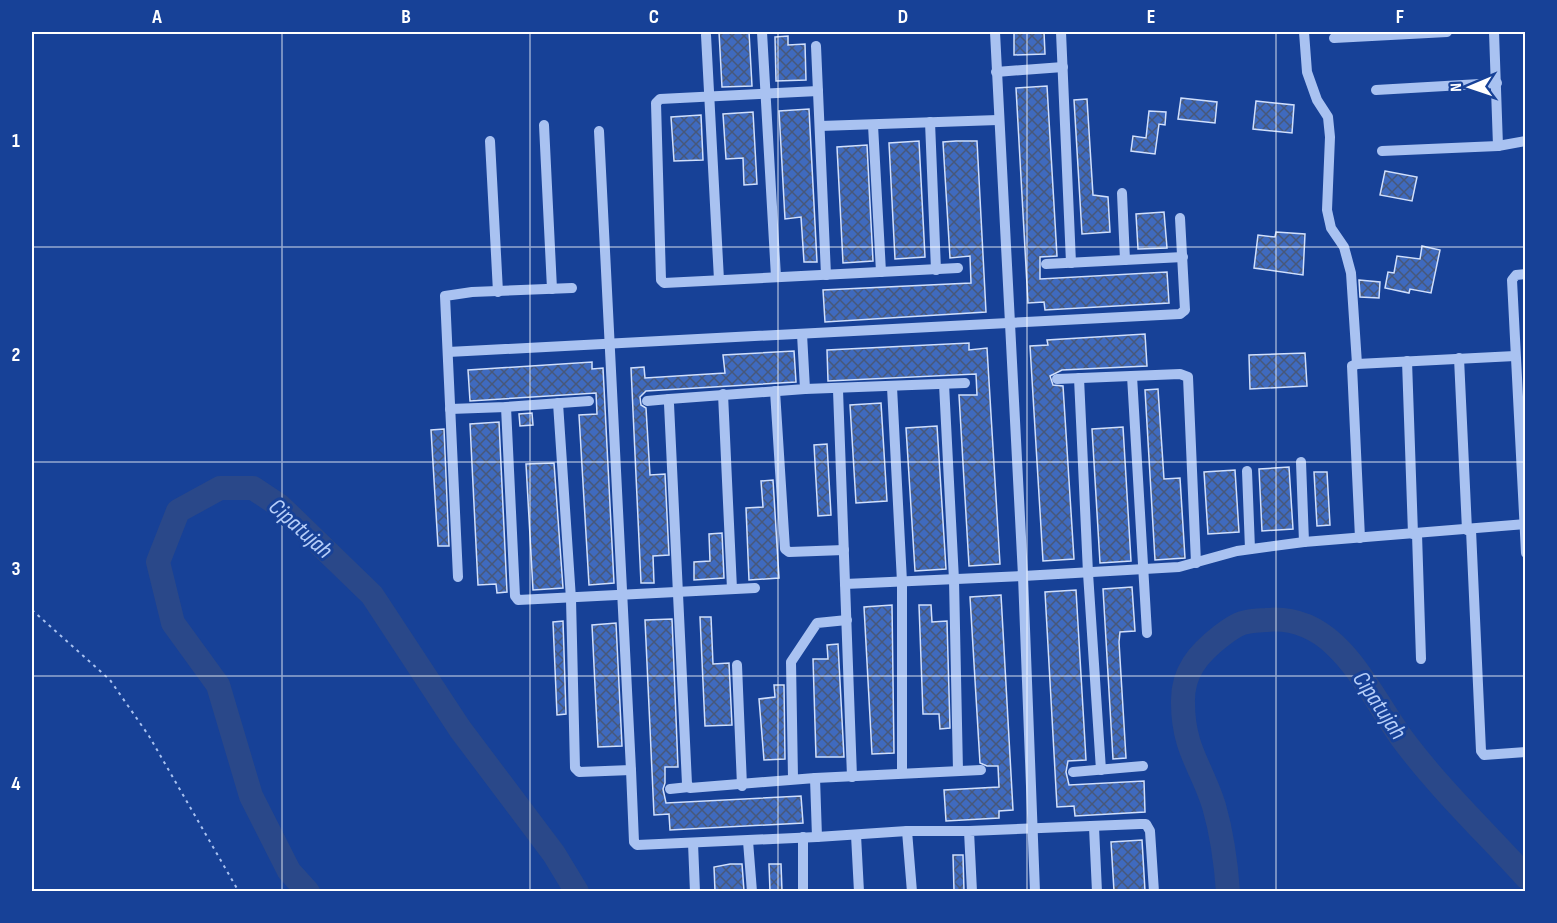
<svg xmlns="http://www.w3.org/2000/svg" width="1557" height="923" viewBox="0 0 1557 923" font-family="'Sofia Sans Condensed',sans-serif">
	<defs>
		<pattern id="building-cross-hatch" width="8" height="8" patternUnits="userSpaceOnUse" patternTransform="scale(1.5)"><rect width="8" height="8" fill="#3f6abe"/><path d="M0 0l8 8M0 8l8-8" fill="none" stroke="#47587a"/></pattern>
	</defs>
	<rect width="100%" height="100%" fill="#174197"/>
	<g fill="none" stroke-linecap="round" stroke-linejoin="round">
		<g stroke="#2a4889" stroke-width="24">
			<polyline points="308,892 289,871 251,796 218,685 173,623 158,562 178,511 220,488 253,488 280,506 372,595 460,729 554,854 577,892"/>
			<path d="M1228,892C1226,863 1222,834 1214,806C1202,767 1183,749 1183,703C1182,672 1199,653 1221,636C1239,622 1244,621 1266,620C1341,613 1369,697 1407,745C1442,791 1487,834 1526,877"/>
		</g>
	</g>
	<g fill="url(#building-cross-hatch)" stroke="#d0dffc" stroke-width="1.5">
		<polygon points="719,32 749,32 752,86 722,87"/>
		<polygon points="1014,32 1044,32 1045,54 1014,55"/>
		<polygon points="788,36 788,45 805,44 806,80 776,81 775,37"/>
		<polygon points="1047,86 1057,256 1040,257 1040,279 1167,272 1169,303 1045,310 1044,302 1028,303 1016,88"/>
		<polygon points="1181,98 1217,102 1215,123 1178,119"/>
		<polygon points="1087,99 1093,195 1108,197 1110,232 1082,234 1074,100"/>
		<polygon points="1256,101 1294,105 1292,133 1253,129"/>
		<polygon points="809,109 817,262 804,262 801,217 785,219 779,111"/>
		<polygon points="1149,111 1166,112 1165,125 1159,124 1155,154 1131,151 1133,136 1146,138"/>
		<polygon points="753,112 757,184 744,185 743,158 726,159 723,114"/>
		<polygon points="701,115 703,160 674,161 671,117"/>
		<polygon points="919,141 925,257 895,259 889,143"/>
		<polygon points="956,141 977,141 986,312 825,322 823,290 971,283 970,256 950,258 943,142"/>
		<polygon points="867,145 873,261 843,263 837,147"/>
		<polygon points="1385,171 1417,177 1412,201 1380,195"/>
		<polygon points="1164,212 1167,248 1138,249 1136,214"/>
		<polygon points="1276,232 1305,234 1303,275 1254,268 1258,235 1275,237"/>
		<polygon points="1422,246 1440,250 1431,293 1410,289 1409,293 1385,288 1388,272 1394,273 1397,256 1420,259"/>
		<polygon points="1359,280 1380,282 1379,298 1360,297"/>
		<polygon points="1145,334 1147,366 1062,370 1050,376 1053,385 1063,386 1074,559 1043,561 1030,346 1048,345 1047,340"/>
		<polygon points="969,343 969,350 987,348 1000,564 969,566 959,395 977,395 976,374 828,381 827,350"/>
		<polygon points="794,351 796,382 646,391 640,397 641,405 646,408 650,475 665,474 669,555 653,556 654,583 641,583 631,368 644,367 645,378 725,373 723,355"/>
		<polygon points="1305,353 1307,386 1250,389 1249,355"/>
		<polygon points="592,362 592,369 603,368 614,583 589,585 579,415 597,414 596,393 470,401 468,370"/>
		<polygon points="1158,389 1164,479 1180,478 1185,558 1155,560 1145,390"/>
		<polygon points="881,403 887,501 856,503 850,405"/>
		<polygon points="532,413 533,425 520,426 519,414"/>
		<polygon points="499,422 507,592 497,593 496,584 478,585 470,424"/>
		<polygon points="937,426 946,569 915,571 906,428"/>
		<polygon points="1123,427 1131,561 1100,563 1092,429"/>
		<polygon points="444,429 449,546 438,546 431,430"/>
		<polygon points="827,444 831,515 818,516 814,445"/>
		<polygon points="554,463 563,588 533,590 526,464"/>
		<polygon points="1289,467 1293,529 1262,531 1259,469"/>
		<polygon points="1235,470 1239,532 1208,534 1204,472"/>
		<polygon points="1314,472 1327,472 1330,525 1317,526"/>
		<polygon points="773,480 779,578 749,580 746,508 763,507 761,481"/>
		<polygon points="722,533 724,578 694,580 694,562 710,561 709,534"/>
		<polygon points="1132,587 1135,631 1120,632 1119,642 1126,758 1113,759 1103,589"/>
		<polygon points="1076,590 1086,760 1068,761 1066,772 1069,785 1144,781 1145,812 1075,816 1074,806 1057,807 1045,592"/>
		<polygon points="1001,595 1013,810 999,811 999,818 946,821 944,790 999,787 998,766 987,766 980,763 970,597"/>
		<polygon points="892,605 894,753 872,754 864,607"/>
		<polygon points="919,605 931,605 932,622 947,621 950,728 940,729 939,714 923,714"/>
		<polygon points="700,617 711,617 713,664 729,663 732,725 705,726"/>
		<polygon points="672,619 678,767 665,767 665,783 663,789 666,803 801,796 803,823 670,830 669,814 654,815 645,620"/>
		<polygon points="563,621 566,714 557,715 553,622"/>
		<polygon points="616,623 622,746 598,747 592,625"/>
		<polygon points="838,644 844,757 816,757 813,659 828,659 827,645"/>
		<polygon points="774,685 784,685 785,759 764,760 759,699 775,697"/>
		<polygon points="1142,840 1145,891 1114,891 1111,842"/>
		<polygon points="953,855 963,855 964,891 954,891"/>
		<polygon points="730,864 742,864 744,891 715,891 714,867"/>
		<polygon points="769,864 781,864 782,891 770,891"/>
	</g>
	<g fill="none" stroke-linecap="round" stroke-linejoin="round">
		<polyline stroke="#a9c2f1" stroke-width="2" stroke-dasharray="3 4.5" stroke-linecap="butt" points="32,610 110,680 149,736 239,892"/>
		<g stroke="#a9c2f1" stroke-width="10">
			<polyline points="762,32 776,277"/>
			<polyline points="995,32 1023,576 1179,567 1237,551 1304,542 1526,524"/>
			<polyline points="1061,32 1071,263"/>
			<polyline points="1304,32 1307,72 1317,100 1328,117 1330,137 1327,210 1331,228 1344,247 1351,273 1357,364"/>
			<polyline points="1494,32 1498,146"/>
			<polyline points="706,35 719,280"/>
			<polyline points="1334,38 1447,32"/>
			<polyline points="816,46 826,275"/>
			<polyline points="996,72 1063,67"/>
			<polyline points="1376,90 1497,83"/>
			<polyline points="818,91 660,99 656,103 661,280 664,283 958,268"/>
			<polyline points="930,122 936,270"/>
			<polyline points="544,125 552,289"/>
			<polyline points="873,125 881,272"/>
			<polyline points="820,126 998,120"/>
			<polyline points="490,141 498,292"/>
			<polyline points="1382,151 1498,146 1526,141"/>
			<polyline points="1122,193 1125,260"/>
			<polyline points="1046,264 1183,257"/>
			<polyline points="1526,274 1516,275 1512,280 1526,553"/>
			<polyline points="448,352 1180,314 1185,310 1180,218"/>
			<polyline points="1459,358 1467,530"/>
			<polyline points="1407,361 1413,534"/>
			<polyline points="1132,376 1147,633"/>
			<polyline points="1079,378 1088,573 1101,770"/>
			<polyline points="1057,379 1180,374 1188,377 1196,563"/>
			<polyline points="944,384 954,580 958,771"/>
			<polyline points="892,387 902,582 902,773"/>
			<polyline points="805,389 965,383"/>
			<polyline points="838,390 852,777"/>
			<polyline points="775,391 785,549 789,552 844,550"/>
			<polyline points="723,394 732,589"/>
			<polyline points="647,401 669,399"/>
			<polyline points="558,403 571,599 575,768 579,772 631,770 599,131"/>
			<polyline points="506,407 515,596 518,600 755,588"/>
			<polyline points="450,409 506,407 589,401"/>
			<polyline points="1301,462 1304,542"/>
			<polyline points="1247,471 1250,549"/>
			<polyline points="1471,530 1481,751 1484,755 1526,752"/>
			<polyline points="1417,534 1421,659"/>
			<polyline points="1360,538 1352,366 1357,364 1515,356"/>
			<polyline points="458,577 445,296 472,292 572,288"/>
			<polyline points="845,584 1023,576 1035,892"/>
			<polyline points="737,665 742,786"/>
			<polyline points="631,770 634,842 637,845 817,837 815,778 690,788 687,784 669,404 669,399 805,389 802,334"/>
			<polyline points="1073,772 1143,766"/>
			<polyline points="793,778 791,662 817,623 847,620"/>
			<polyline points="815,778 981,770"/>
			<polyline points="670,789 689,787"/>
			<polyline points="1094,827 1097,892"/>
			<polyline points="856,835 859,892"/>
			<polyline points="803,837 803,892"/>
			<polyline points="817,837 907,831"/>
			<polyline points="748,841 752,892"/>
			<polyline points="693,843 695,892"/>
			<polyline points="912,892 907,831 969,831"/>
			<polyline points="972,892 969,831 1140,824 1146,824 1150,831 1154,892"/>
		</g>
	</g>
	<path fill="none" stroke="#fff" stroke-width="1.5" stroke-opacity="0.55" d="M282,32V892M530,32V892M778,32V892M1027,32V892M1276,32V892M32,247H1526M32,462H1526M32,676H1526"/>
	<g text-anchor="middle" stroke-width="6" stroke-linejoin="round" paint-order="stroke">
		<g font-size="24" font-style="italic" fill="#b5cdf8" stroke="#174197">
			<text transform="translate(301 528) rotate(42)" y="8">Cipatujah</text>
			<text transform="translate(1380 705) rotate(56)" y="8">Cipatujah</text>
		</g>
	</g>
	<rect width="1557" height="923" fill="none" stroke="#174197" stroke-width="66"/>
	<g transform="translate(1470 87) rotate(268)" stroke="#174197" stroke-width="4.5" paint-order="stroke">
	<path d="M0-4.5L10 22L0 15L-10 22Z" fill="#ffffff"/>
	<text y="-9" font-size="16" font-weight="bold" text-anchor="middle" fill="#ffffff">N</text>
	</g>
	<rect x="33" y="33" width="1491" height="857" fill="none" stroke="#fff" stroke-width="2"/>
	<g font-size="20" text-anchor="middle" font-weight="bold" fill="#fff">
		<text x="157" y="23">A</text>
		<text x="406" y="23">B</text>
		<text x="654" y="23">C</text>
		<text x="903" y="23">D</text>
		<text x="1151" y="23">E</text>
		<text x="1400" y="23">F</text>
		<text x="16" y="147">1</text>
		<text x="16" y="361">2</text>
		<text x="16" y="575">3</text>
		<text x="16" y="790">4</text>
	</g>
</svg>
